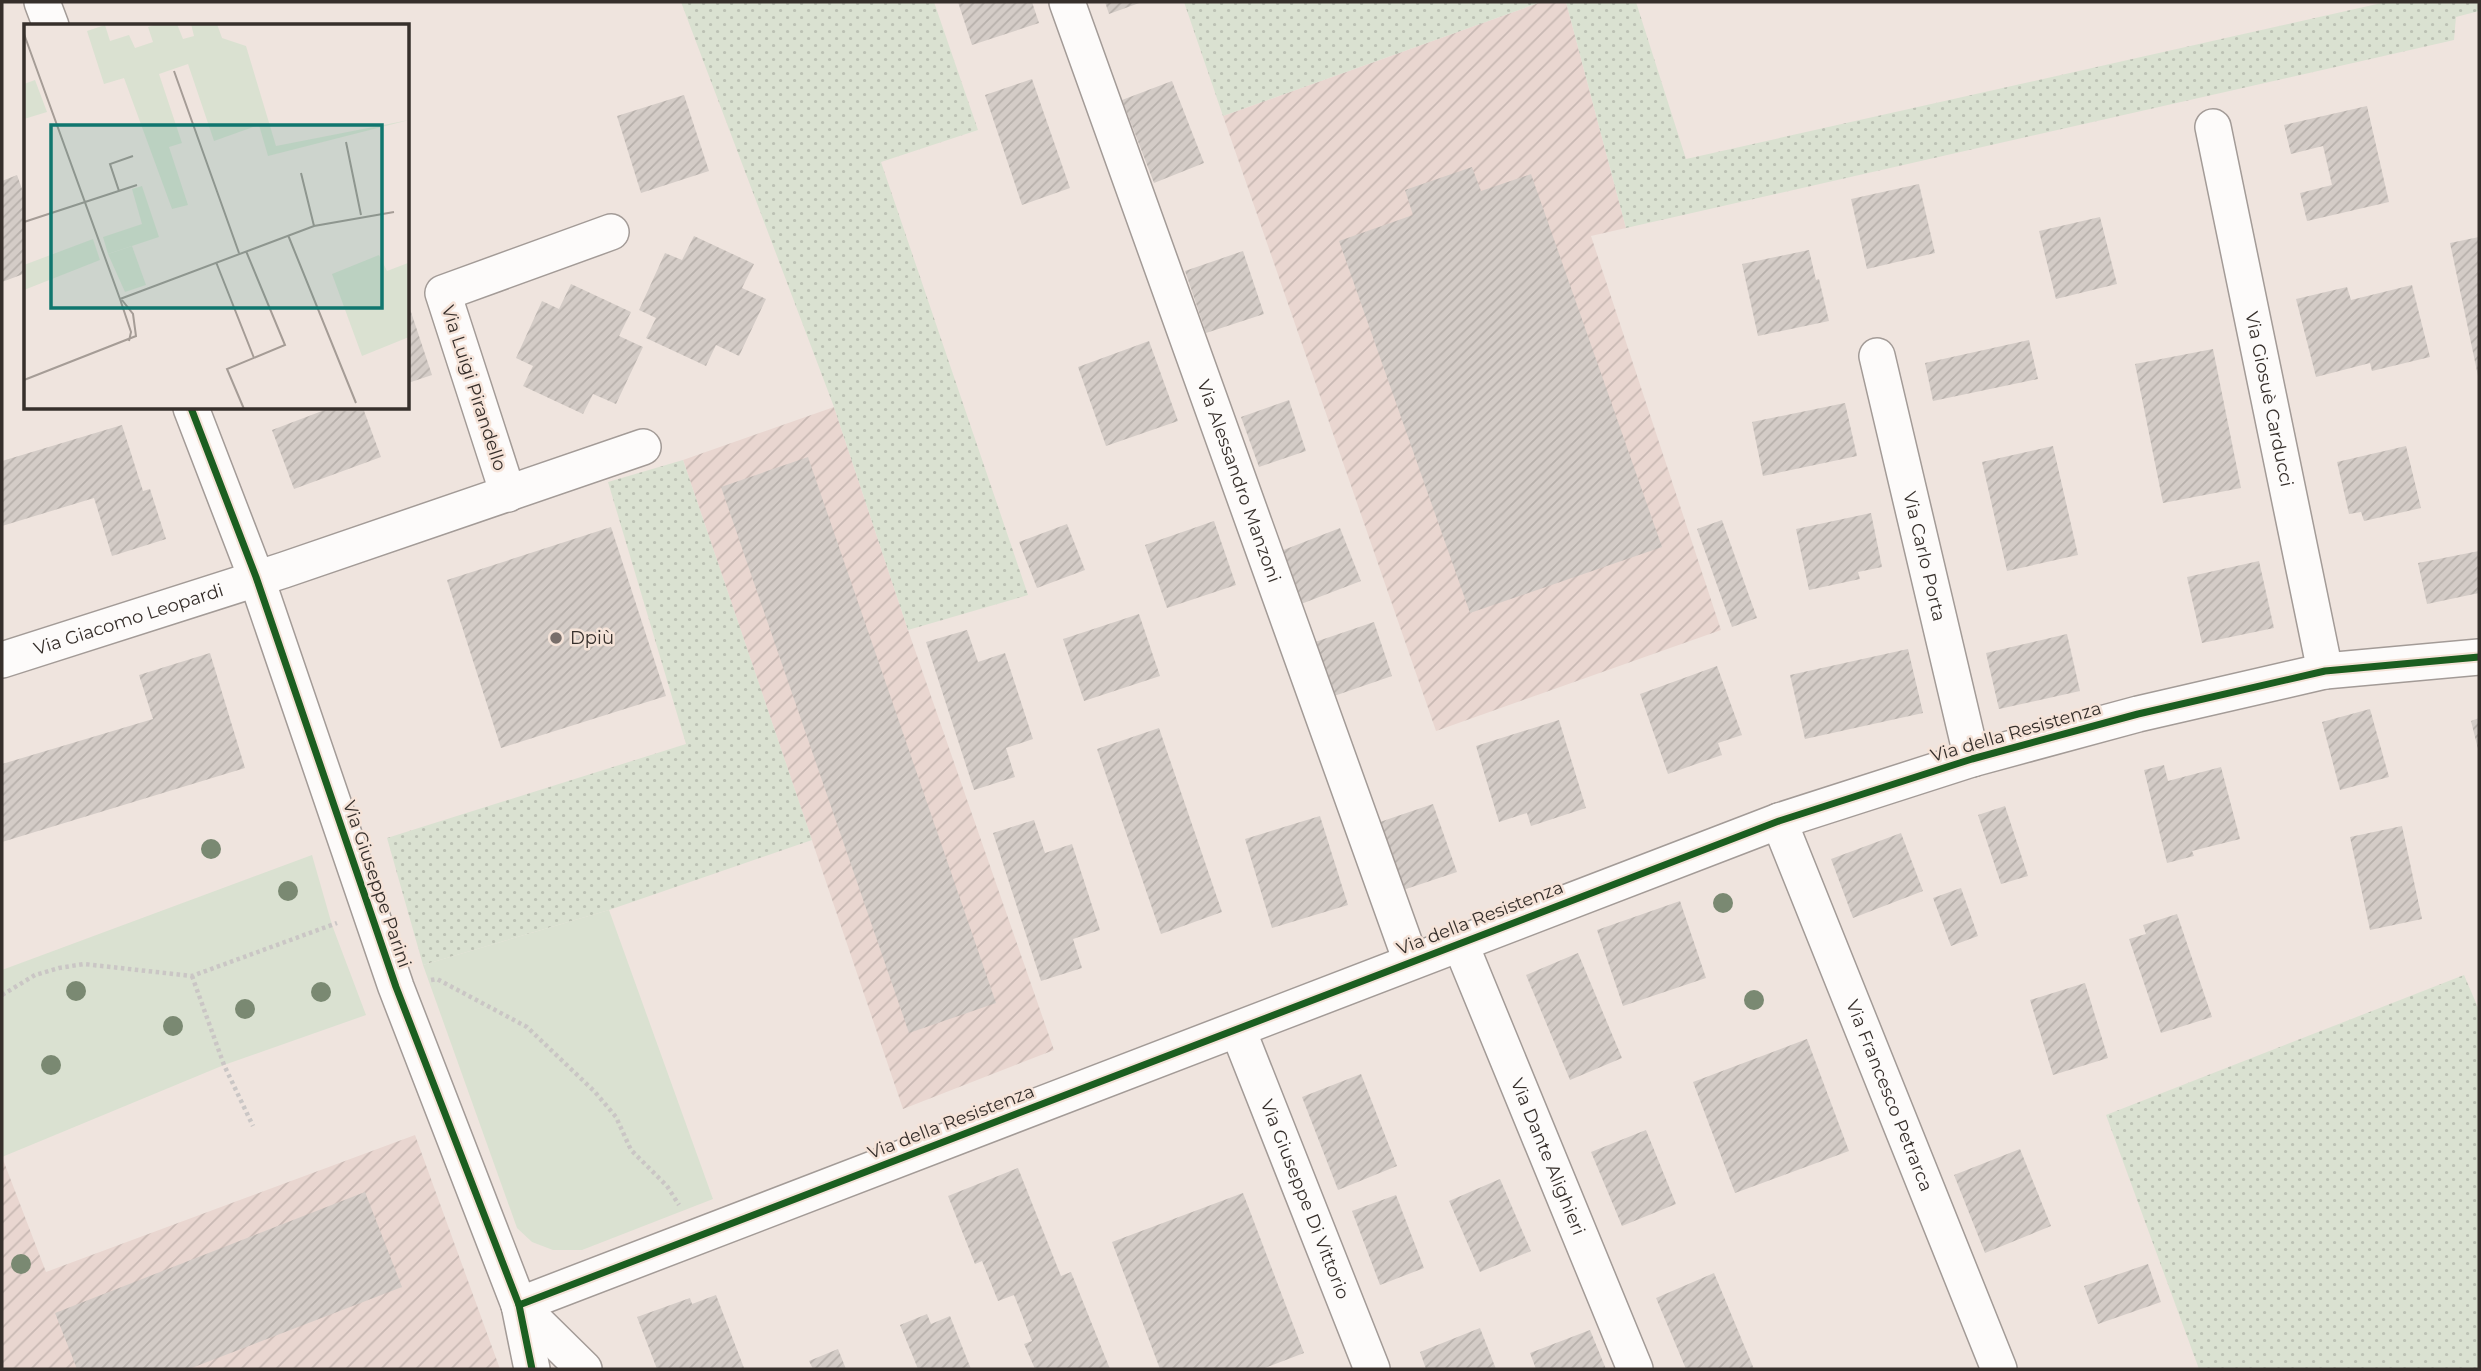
<svg xmlns="http://www.w3.org/2000/svg" width="2481" height="1371" viewBox="0 0 2481 1371" font-family="Montserrat,sans-serif">
	<defs>
		<pattern id="industrial-furrows" width="10" height="10" patternUnits="userSpaceOnUse" patternTransform="scale(1.75)"><rect width="10" height="10" fill="#e9d6d0"/><path d="M-1 1l2-2M0 10L10 0M9 11l2-2" fill="none" stroke="#c8b8b3"/></pattern>
		<pattern id="grass-dots" width="8" height="8" patternUnits="userSpaceOnUse" patternTransform="scale(1.75)"><rect width="8" height="8" fill="#dae1d1"/><path d="M2 2h.1M6 6h.1" fill="none" stroke="#bcc1b4" stroke-width="1.8" stroke-linecap="round"/></pattern>
		<pattern id="building-hatch" width="6" height="6" patternUnits="userSpaceOnUse" patternTransform="scale(1.75)"><rect width="6" height="6" fill="#d4ccc7"/><path d="M-1 1l2-2M0 6l6-6M5 7l2-2" fill="none" stroke="#b7b0ab"/></pattern>
	</defs>
	<rect width="100%" height="100%" fill="#efe4de"/>
	<g fill="url(#industrial-furrows)">
		<polygon points="1541,2 1566,2 1626,228 1591,236 1721,630 1436,731 1223,116"/>
		<polygon points="834,407 908,630 1054,1050 903,1109 683,460"/>
		<polygon points="415,1135 500,1369 2,1369 2,1157 46,1272"/>
	</g>
	<g fill="url(#grass-dots)">
		<polygon points="681,2 934,2 978,130 881,162 1028,595 908,630 834,407"/>
		<polygon points="1184,2 1541,2 1223,116"/>
		<polygon points="1566,2 1636,2 1686,159 2386,2 2479,2 2479,11 2456,17 2454,40 1626,228"/>
		<polygon points="683,460 812,840 609,910 423,965 387,838 686,744 608,482"/>
		<polygon points="2464,975 2479,1010 2479,1369 2199,1369 2106,1115"/>
	</g>
	<g fill="#dae1d1">
		<polygon points="312,855 332,925 366,1015 224,1065 2,1157 2,970"/>
		<polygon points="609,910 713,1199 582,1250 553,1250 532,1242 517,1228 423,965"/>
	</g>
	<g fill="url(#building-hatch)">
		<polygon points="958,2 1032,2 1039,23 972,45"/>
		<polygon points="1105,2 1142,2 1109,14"/>
		<polygon points="1032,79 1070,188 1022,205 985,95"/>
		<polygon points="1172,81 1204,163 1154,183 1122,100"/>
		<polygon points="684,95 709,171 641,193 617,116"/>
		<polygon points="2367,106 2389,202 2307,221 2300,193 2332,185 2323,146 2291,154 2284,125"/>
		<polygon points="1472,167 1481,191 1531,174 1662,547 1470,613 1339,241 1413,215 1405,190"/>
		<polygon points="17,175 26,200 26,273 2,282 2,181"/>
		<polygon points="1919,184 1935,253 1867,269 1851,199"/>
		<polygon points="2100,217 2117,284 2056,299 2039,231"/>
		<polygon points="694,236 754,264 742,288 766,299 739,356 716,345 706,366 646,338 656,318 639,310 665,253 682,260"/>
		<polygon points="2479,237 2479,376 2478,376 2450,243"/>
		<polygon points="1809,250 1816,280 1819,279 1829,321 1758,336 1742,264"/>
		<polygon points="1243,251 1264,314 1206,333 1185,271"/>
		<polygon points="571,284 631,312 619,336 643,347 616,404 593,394 583,414 523,386 533,366 516,358 542,301 559,309"/>
		<polygon points="2412,285 2430,357 2372,371 2370,363 2316,377 2296,299 2347,287 2351,300"/>
		<polygon points="408,303 432,375 408,383"/>
		<polygon points="2029,340 2038,379 1933,401 1925,363"/>
		<polygon points="1149,341 1178,421 1106,446 1078,367"/>
		<polygon points="2213,349 2241,488 2163,503 2135,364"/>
		<polygon points="1289,400 1306,451 1259,467 1241,417"/>
		<polygon points="1845,403 1857,456 1763,476 1752,422"/>
		<polygon points="330,408 363,408 381,457 294,489 272,430"/>
		<polygon points="122,425 143,491 150,489 166,539 112,556 94,498 2,526 2,461"/>
		<polygon points="2053,446 2078,555 2007,571 1982,462"/>
		<polygon points="2406,446 2421,508 2364,521 2361,512 2349,514 2337,462"/>
		<polygon points="808,457 996,1003 909,1033 721,487"/>
		<polygon points="1871,513 1882,567 1858,572 1860,579 1809,590 1796,529"/>
		<polygon points="1722,520 1757,618 1732,627 1697,529"/>
		<polygon points="1214,521 1236,585 1167,608 1145,545"/>
		<polygon points="1067,524 1085,570 1037,588 1019,542"/>
		<polygon points="611,527 666,696 501,748 447,580"/>
		<polygon points="1340,528 1361,581 1301,604 1281,551"/>
		<polygon points="2479,551 2479,593 2427,604 2418,563"/>
		<polygon points="2259,561 2274,628 2202,643 2187,577"/>
		<polygon points="1139,614 1160,676 1084,701 1063,639"/>
		<polygon points="1374,622 1392,676 1334,696 1315,642"/>
		<polygon points="967,630 978,662 1005,653 1033,739 1006,748 1015,777 974,790 926,642"/>
		<polygon points="2067,634 2080,691 1999,709 1986,653"/>
		<polygon points="1908,649 1923,713 1805,739 1790,675"/>
		<polygon points="210,653 245,768 2,842 2,764 153,719 139,675"/>
		<polygon points="1717,666 1742,735 1718,743 1722,755 1668,774 1640,694"/>
		<polygon points="2370,709 2389,777 2340,790 2322,722"/>
		<polygon points="2479,718 2479,749 2478,749 2471,721"/>
		<polygon points="1559,720 1586,808 1531,826 1527,813 1499,822 1476,746"/>
		<polygon points="1159,728 1222,912 1161,934 1097,749"/>
		<polygon points="2164,765 2168,781 2221,767 2240,839 2192,851 2194,856 2167,863 2144,770"/>
		<polygon points="1433,804 1457,872 1397,892 1374,824"/>
		<polygon points="2005,806 2028,876 2001,884 1978,815"/>
		<polygon points="1320,816 1348,905 1272,928 1245,839"/>
		<polygon points="1034,820 1045,853 1072,844 1100,930 1073,939 1082,968 1041,981 993,833"/>
		<polygon points="2402,826 2422,919 2370,930 2350,837"/>
		<polygon points="1901,833 1923,891 1853,918 1831,859"/>
		<polygon points="1961,888 1978,936 1951,946 1933,898"/>
		<polygon points="1680,901 1706,978 1623,1006 1597,930"/>
		<polygon points="2177,914 2212,1017 2161,1033 2129,939 2146,934 2143,925"/>
		<polygon points="1578,953 1622,1058 1570,1080 1526,975"/>
		<polygon points="2085,983 2108,1058 2053,1075 2030,1000"/>
		<polygon points="1807,1039 1849,1151 1735,1193 1693,1082"/>
		<polygon points="1361,1074 1397,1166 1338,1190 1302,1097"/>
		<polygon points="1646,1130 1676,1204 1622,1226 1591,1152"/>
		<polygon points="2020,1149 2051,1226 1985,1253 1954,1175"/>
		<polygon points="1018,1168 1061,1276 1071,1272 1110,1369 1035,1369 1024,1344 1032,1341 1014,1295 998,1301 982,1261 975,1264 948,1196"/>
		<polygon points="1500,1179 1531,1251 1480,1272 1449,1201"/>
		<polygon points="365,1192 402,1287 189,1369 77,1369 55,1313"/>
		<polygon points="1243,1193 1304,1353 1262,1369 1160,1369 1112,1242"/>
		<polygon points="1396,1195 1424,1268 1380,1285 1352,1211"/>
		<polygon points="2148,1264 2161,1302 2098,1324 2084,1286"/>
		<polygon points="1714,1273 1754,1369 1686,1369 1656,1298"/>
		<polygon points="716,1295 744,1368 657,1369 637,1317 690,1298 692,1304"/>
		<polygon points="927,1314 931,1324 950,1316 971,1369 918,1369 900,1325"/>
		<polygon points="1480,1328 1496,1369 1426,1369 1420,1352"/>
		<polygon points="1590,1330 1606,1369 1536,1369 1530,1353"/>
		<polygon points="838,1349 846,1369 813,1369 809,1361"/>
	</g>
	<g fill="none" stroke-linecap="round" stroke-linejoin="round">
		<g stroke="#a39b97" stroke-width="38">
			<g id="minor">
				<polyline points="42,2 51,26"/>
				<path id="s1" d="M1067,2L1411,961"/>
				<path id="s2" d="M2213,127L2325,671"/>
				<path id="s3" d="M1877,356L1972,759"/>
				<polyline points="191,408 256,577 396,987 519,1305 532,1369"/>
				<polyline points="508,494 443,293 611,232"/>
				<path id="s4" d="M2,660L284,570L643,447"/>
				<path id="s5" d="M1779,821L1999,1369"/>
				<path id="s6" d="M1460,943L1635,1369"/>
				<path id="s7" d="M1238,1030L1372,1369"/>
				<polyline points="519,1305 1779,821 1972,759 2138,714 2325,671 2479,657"/>
				<polyline points="519,1305 584,1369"/>
			</g>
		</g>
		<g stroke="#cac6c5" stroke-width="4.5" stroke-dasharray="3.5 3.5" stroke-linecap="butt">
			<polyline points="192,976 224,1065 253,1126"/>
			<polyline points="431,980 437,979 527,1027 595,1092 616,1117 631,1150 667,1186 679,1205"/>
			<polyline points="2,995 35,975 59,968 84,964 192,976 337,923"/>
		</g>
		<use href="#minor" stroke="#fdfbfa" stroke-width="35"/>
		<g stroke="#f5e3d8" stroke-width="11">
			<g id="cycleway">
				<polyline points="191,408 256,577 396,987 519,1305 532,1369"/>
				<polyline points="519,1305 1779,821 1972,759 2138,714 2325,671 2479,657"/>
			</g>
		</g>
		<use href="#cycleway" stroke="#1b5e20" stroke-width="7"/>
	</g>
	<g fill="#7a8972">
		<circle cx="211" cy="849" r="10"/>
		<circle cx="288" cy="891" r="10"/>
		<circle cx="1723" cy="903" r="10"/>
		<circle cx="76" cy="991" r="10"/>
		<circle cx="321" cy="992" r="10"/>
		<circle cx="1754" cy="1000" r="10"/>
		<circle cx="245" cy="1009" r="10"/>
		<circle cx="173" cy="1026" r="10"/>
		<circle cx="51" cy="1065" r="10"/>
		<circle cx="21" cy="1264" r="10"/>
	</g>
	<circle fill="#776e6a" stroke="#f5e3d8" stroke-width="2.5" cx="556" cy="638" r="7"/>
	<g text-anchor="middle" stroke-width="5" stroke-linejoin="round" paint-order="stroke">
		<g font-size="18" fill="#362f2b" stroke="#f5e3d8">
			<text transform="translate(474 388) rotate(72)" y="6">Via Luigi Pirandello</text>
			<text dy="6" stroke="none"><textPath href="#s2" startOffset="278">Via Giosuè Carducci</textPath></text>
			<text dy="6" stroke="none"><textPath href="#s1" startOffset="509">Via Alessandro Manzoni</textPath></text>
			<text dy="6" stroke="none"><textPath href="#s3" startOffset="206">Via Carlo Porta</textPath></text>
			<text dy="6" stroke="none"><textPath href="#s4" startOffset="133">Via Giacomo Leopardi</textPath></text>
			<text transform="translate(2016 732) rotate(-16)" y="6">Via della Resistenza</text>
			<text transform="translate(377 884) rotate(71)" y="6">Via Giuseppe Parini</text>
			<text transform="translate(1480 918) rotate(-21)" y="6">Via della Resistenza</text>
			<text dy="6" stroke="none"><textPath href="#s5" startOffset="296">Via Francesco Petrarca</textPath></text>
			<text transform="translate(951 1122) rotate(-21)" y="6">Via della Resistenza</text>
			<text dy="6" stroke="none"><textPath href="#s6" startOffset="231">Via Dante Alighieri</textPath></text>
			<text dy="6" stroke="none"><textPath href="#s7" startOffset="182">Via Giuseppe Di Vittorio</textPath></text>
		</g>
		<g font-size="18" fill="#362f2b" stroke="#f5e3d8" text-anchor="start">
			<text x="570" y="644">Dpiù</text>
		</g>
	</g>
	<g transform="translate(24 24)">
		<rect width="385" height="385" fill="#efe4de"/>
		<path d="M133,0H153L159,15L170,12L167,0H193L198,14L222,22L252,122L385,96L244,132L235,101L190,117L164,40L135,50L158,119L145,123L164,181L148,185L100,54L80,60L63,7L81,1L86,17L105,11L111,24L129,18L124,3ZM11,56L23,88L0,95V60ZM118,162L135,213L84,230L79,213L118,200L108,165ZM355,231L363,247L384,239L385,313L338,332L308,250Z" fill="#dae1d1"/>
		<path d="M69,215L76,236L0,266V241ZM108,222L122,261L101,268L84,230Z" fill="#dae1d1"/>
		<path fill="none" stroke="#a59c96" stroke-width="2" d="M0,10L96,275L107,308L105,317M150,47L215,229M322,118L337,191M277,149L290,202M95,167L86,140L109,132M0,198L113,161M264,211L332,379M192,238L230,334M96,275L290,202L370,188M0,356L112,312L109,290L98,276M220,385L203,345L261,321L222,227"/>
		<path fill="#0f766e" fill-opacity="0.15" stroke="#0f766e" stroke-width="3.5" d="M27,101H358V284H27Z"/>
		<rect width="385" height="385" fill="none" stroke="#362f2b" stroke-width="3.5"/>
	</g>
	<rect width="2481" height="1371" fill="none" stroke="#362f2b" stroke-width="7"/>
</svg>
